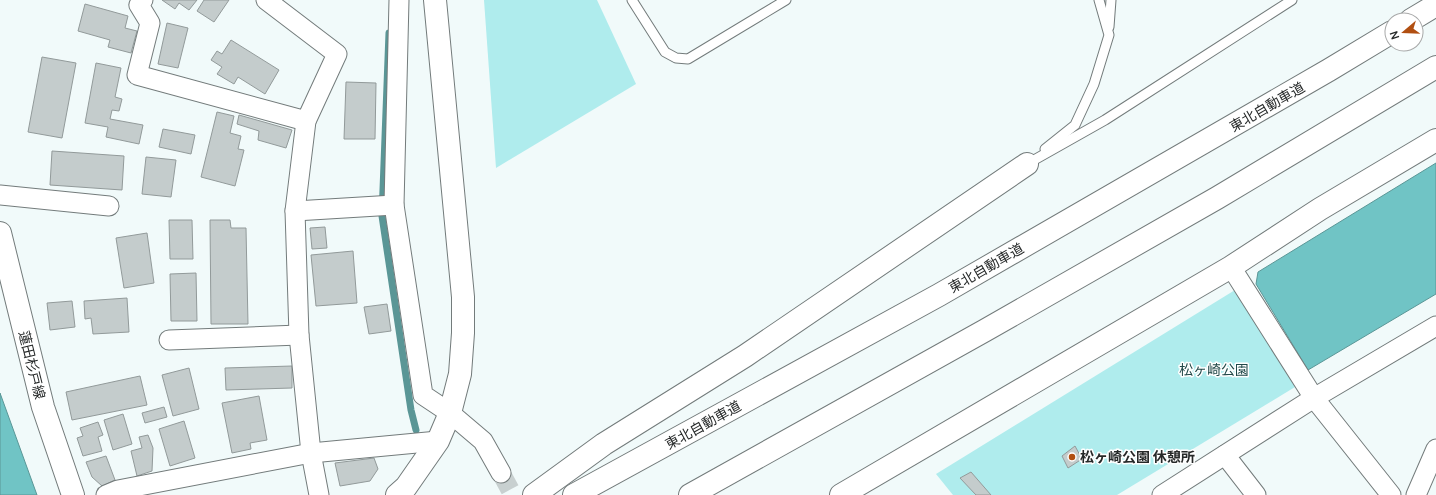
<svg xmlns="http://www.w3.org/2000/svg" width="1436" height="495" viewBox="0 0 1436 495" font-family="Manrope,'Noto Sans JP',sans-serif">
	<rect width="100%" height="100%" fill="#f1fafa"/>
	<g fill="#afeced">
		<polygon points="484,0 597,0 636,84 496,168"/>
		<polygon points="1235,290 1295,387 1117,495 953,495 936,474"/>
	</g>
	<g fill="#70c4c5" stroke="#5a9696">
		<polygon points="1436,163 1436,294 1308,370 1256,284 1258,272"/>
		<polygon points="0,393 37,495 0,495"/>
	</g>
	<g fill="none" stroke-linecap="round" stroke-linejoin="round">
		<polyline stroke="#5a9696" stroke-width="7" points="389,33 382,216 411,410 416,430"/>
	</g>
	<g fill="#c4cccc" stroke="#929a9a">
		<polygon points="162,0 197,0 189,10 179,3 175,9"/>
		<polygon points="204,0 229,0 214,22 197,11"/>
		<polygon points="85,4 128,16 125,28 137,31 131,53 108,47 110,40 78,31"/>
		<polygon points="167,23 188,28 178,68 158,64"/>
		<polygon points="231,40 279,70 265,94 238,77 234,84 217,74 222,67 211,60 217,51 222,54"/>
		<polygon points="42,57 76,63 62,138 28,132"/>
		<polygon points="96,63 121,68 115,97 122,99 119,111 112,110 110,119 143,125 139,144 106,137 108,127 85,123"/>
		<polygon points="346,82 376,83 375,139 344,139"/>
		<polygon points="217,112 234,116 230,133 241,136 238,149 244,150 235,186 201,177"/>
		<polygon points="239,115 292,130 286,148 258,140 259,131 237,124"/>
		<polygon points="163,129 195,135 191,154 159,147"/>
		<polygon points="52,151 124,156 122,190 50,185"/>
		<polygon points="146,157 176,160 171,197 142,194"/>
		<polygon points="169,220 192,220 193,259 170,259"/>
		<polygon points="210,220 230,220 231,228 246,228 248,324 211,324"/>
		<polygon points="325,227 327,248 312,249 310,228"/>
		<polygon points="147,233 154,283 124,288 116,238"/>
		<polygon points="353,251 357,303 316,306 311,255"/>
		<polygon points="196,273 197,321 171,321 170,274"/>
		<polygon points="127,298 129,332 93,334 91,318 85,319 84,301"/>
		<polygon points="72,301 75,327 50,330 47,303"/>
		<polygon points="387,304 391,331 369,334 364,307"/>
		<polygon points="292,366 292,388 226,390 225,368"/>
		<polygon points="189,368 199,409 173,416 162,375"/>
		<polygon points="140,376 147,405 72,420 66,392"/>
		<polygon points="259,396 267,440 250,443 251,449 232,453 222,403"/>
		<polygon points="164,407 167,417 145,423 142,413"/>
		<polygon points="123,414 132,444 113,450 104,420"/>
		<polygon points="184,421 195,458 170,466 159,429"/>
		<polygon points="98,422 103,435 98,437 102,451 83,456 77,438 83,436 80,428"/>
		<polygon points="148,435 153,448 152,471 137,476 131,451 142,448 139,437"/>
		<polygon points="1075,446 1082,459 1068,468 1062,456"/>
		<polygon points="106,456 115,480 102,486 92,477 86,462"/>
		<polygon points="374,458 378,469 370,481 340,486 335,463"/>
		<polygon points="971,472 991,495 976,495 960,478"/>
	</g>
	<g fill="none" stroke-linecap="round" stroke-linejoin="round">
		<polyline stroke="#c8d0d0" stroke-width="19" stroke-dasharray="19 10" stroke-linecap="butt" points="501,473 513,495"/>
		<g stroke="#737b7b" stroke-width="11">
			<g id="lane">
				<polyline points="632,0 665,52 676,58 688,59 786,0"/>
				<polyline points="1109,27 1111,0"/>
				<polyline points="1045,149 1075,125 1094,84 1109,35 1099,0"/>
				<polyline points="1027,164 1105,120 1292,0"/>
			</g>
		</g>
		<g stroke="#737b7b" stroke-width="21">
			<g id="street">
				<polyline points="143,0 139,5 150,23 137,75 306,121"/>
				<polyline points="266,0 337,54 306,121 295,211 299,335 311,453 319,495"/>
				<polyline points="399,0 394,205 423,395 450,413 483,441 501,473"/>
				<polyline points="0,195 109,206"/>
				<polyline points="295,211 394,205"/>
				<polyline points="1231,267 1314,398 1391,495"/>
				<polyline points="169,340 299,335"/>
				<polyline points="1225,455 1256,495"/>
				<polyline points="106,495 118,490 311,453 438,441"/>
				<polyline points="1162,495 1314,398 1436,326"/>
				<polyline points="1416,495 1436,449"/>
			</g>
		</g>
		<g stroke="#737b7b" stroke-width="24">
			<g id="secondary">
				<polyline points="0,233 43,407 73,495"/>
				<polyline points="397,495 406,487 438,441 450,413 460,374 463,333 463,297 435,0"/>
				<polyline points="841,495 1231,267 1320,209 1436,140"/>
			</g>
		</g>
		<g stroke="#737b7b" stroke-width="24">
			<g id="highway">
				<polyline points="1411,20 1436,5"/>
				<polyline points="534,495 604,444 745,356 1027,164"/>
				<polyline points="574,495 939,295 1329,70 1392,32"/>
				<polyline points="690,495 984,331 1217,198 1436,67"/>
			</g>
		</g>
		<use href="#lane" stroke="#fff" stroke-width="9"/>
		<use href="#street" stroke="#fff" stroke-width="19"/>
		<use href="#secondary" stroke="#fff" stroke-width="22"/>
		<use href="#highway" stroke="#fff" stroke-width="22"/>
	</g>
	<circle fill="#b14f11" stroke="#fff" stroke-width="1.5" cx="1072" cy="457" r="4"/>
	<g text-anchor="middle" stroke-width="3" stroke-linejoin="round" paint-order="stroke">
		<g font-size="14" fill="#262929" stroke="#fff">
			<text transform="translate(1267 107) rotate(-30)" y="5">東北自動車道</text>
			<text transform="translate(986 268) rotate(-30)" y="5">東北自動車道</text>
			<text transform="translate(32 365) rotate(76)" y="5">蓮田杉戸線</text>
			<text transform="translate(703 425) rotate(-29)" y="5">東北自動車道</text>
		</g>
		<g font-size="14" fill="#214949" stroke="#fff">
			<text x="1214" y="375">松ヶ崎公園</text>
		</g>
		<g font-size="14" font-weight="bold" fill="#262929" stroke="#fff" text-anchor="start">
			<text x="1080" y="462">松ヶ崎公園 休憩所</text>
		</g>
	</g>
	<g transform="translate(1404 32) rotate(251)"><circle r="19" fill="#ffffff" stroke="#a8a9a9"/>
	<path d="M0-3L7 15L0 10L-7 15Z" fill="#b14f11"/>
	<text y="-6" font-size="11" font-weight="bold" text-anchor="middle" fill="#262929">N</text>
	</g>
</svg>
